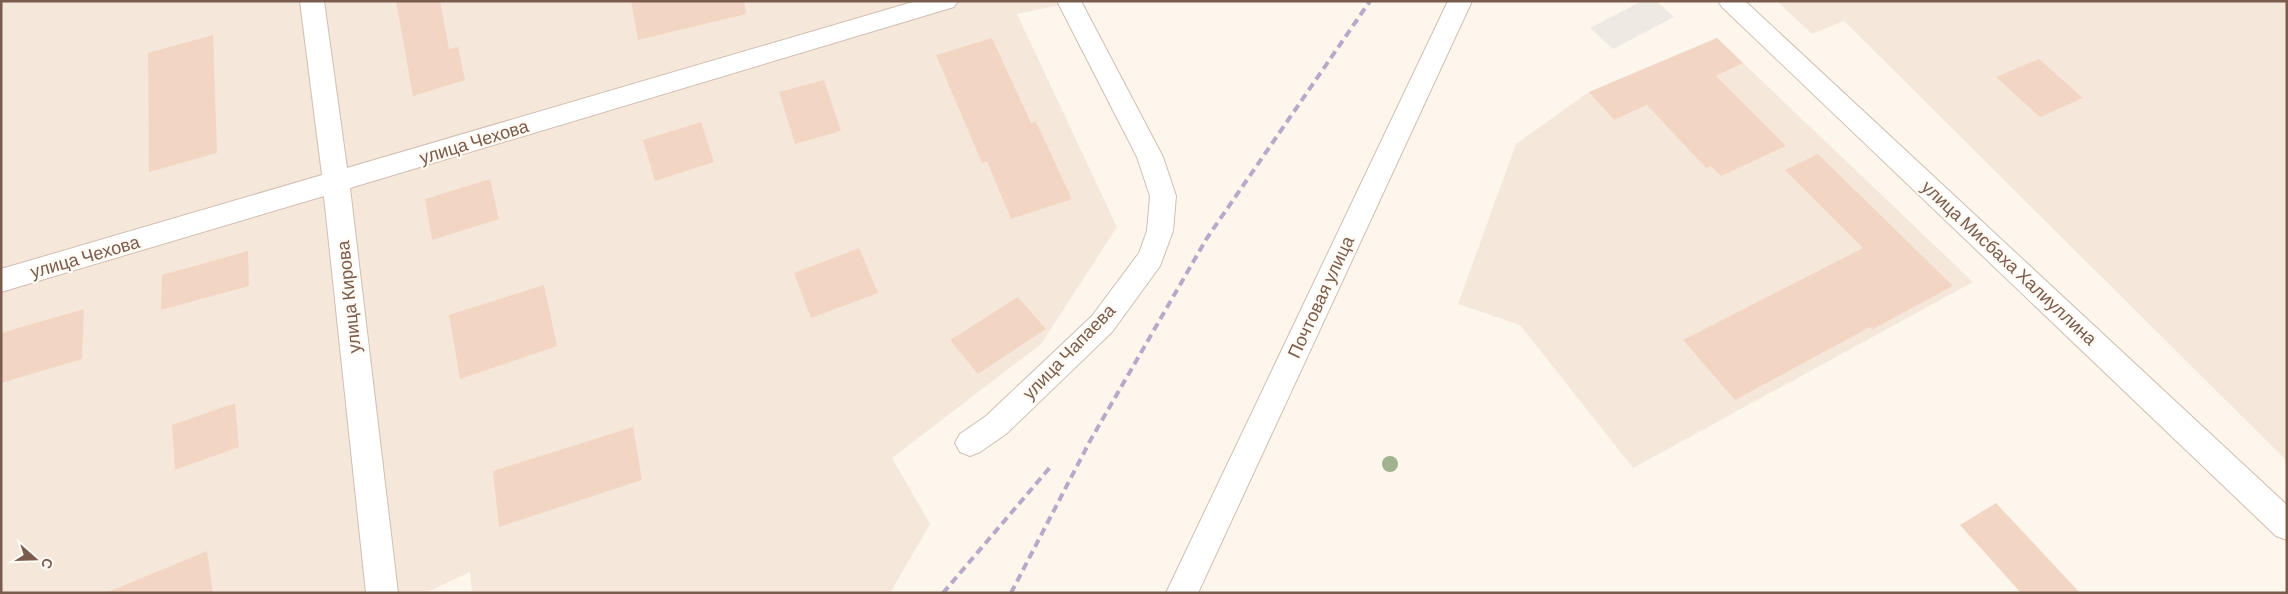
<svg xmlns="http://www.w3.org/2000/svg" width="2288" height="594" viewBox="0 0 2288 594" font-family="Barlow,sans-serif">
	<rect width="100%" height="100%" fill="#fdf6ec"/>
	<g fill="#f5e8da">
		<polygon points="1,1 1078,1 1017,14 1117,227 1041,344 892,458 930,524 890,593 472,593 470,572 425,593 1,593"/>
		<polygon points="1777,1 2287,1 2287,461 1844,21 1812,34"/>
		<polygon points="1717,38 1973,282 1633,468 1520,325 1458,304 1516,144 1589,92"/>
	</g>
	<polygon fill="#efe9e4" points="1642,1 1656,1 1674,17 1613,49 1590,28"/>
	<g fill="#f3d5c3">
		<polygon points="396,1 440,1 449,49 458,47 465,80 413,96"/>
		<polygon points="631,1 744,1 746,14 638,40"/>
		<polygon points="213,35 217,153 149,172 148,53"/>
		<polygon points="992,38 1031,123 1036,122 1072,199 1011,219 987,161 982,163 936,55"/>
		<polygon points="1717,38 1743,63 1716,76 1786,146 1721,176 1711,166 1706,168 1647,105 1614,120 1589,92"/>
		<polygon points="2039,59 2083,98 2040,117 1996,77"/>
		<polygon points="824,80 841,131 795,144 779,92"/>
		<polygon points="701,122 714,162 655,181 643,140"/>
		<polygon points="1818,154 1953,286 1873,329 1870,327 1735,400 1683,340 1863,248 1785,170"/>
		<polygon points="490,179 499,219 432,240 425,199"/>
		<polygon points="859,248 878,293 811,318 794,273"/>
		<polygon points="248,251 249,286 161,310 162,275"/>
		<polygon points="544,285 557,346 460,379 449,315"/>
		<polygon points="1018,297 1046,329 978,374 950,340"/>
		<polygon points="84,309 82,359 1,383 1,333"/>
		<polygon points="235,403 239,447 175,470 172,425"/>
		<polygon points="633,427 642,480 499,527 493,471"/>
		<polygon points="1996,503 2080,593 2021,593 1960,525"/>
		<polygon points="207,551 213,593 109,593 108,592"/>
	</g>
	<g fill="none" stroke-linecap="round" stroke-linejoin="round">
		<g stroke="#d1beb0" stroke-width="2">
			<g id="minor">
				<polygon points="300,1 324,1 347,168 916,1 958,1 954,7 350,188 398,593 366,593 324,196 1,292 1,269 322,175"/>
				<polygon points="1057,1 1081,1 1163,157 1176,196 1173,231 1160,266 1112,332 1006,434 980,452 970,456 960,452 955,443 960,434 986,416 1092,316 1139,253 1147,231 1150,196 1137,157"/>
				<polygon points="1448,1 1472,1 1198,593 1166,593"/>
				<polygon points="1718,1 1745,1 2287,505 2287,540 2276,536 1722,7"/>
			</g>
		</g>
		<use href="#minor" fill="#fff" fill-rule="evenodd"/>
		<g stroke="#b9a8c9" stroke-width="4" stroke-dasharray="8 5" stroke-linecap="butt">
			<polyline points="943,593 1052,465"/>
			<polyline points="1011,593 1090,441 1207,238 1370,1"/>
		</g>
	</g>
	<circle fill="#a0b28e" cx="1390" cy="464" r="8"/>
	<g text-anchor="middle" stroke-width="4.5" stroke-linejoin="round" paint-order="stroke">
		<g font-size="18" fill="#7a5c4d" stroke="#fffaf3">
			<text transform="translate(474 142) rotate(-17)" y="6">улица Чехова</text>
			<text transform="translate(85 257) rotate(-16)" y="6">улица Чехова</text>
			<text transform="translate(2009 263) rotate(43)" y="6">улица Мисбаха Халиуллина</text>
			<text transform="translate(349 297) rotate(-96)" y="6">улица Кирова</text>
			<text transform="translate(1321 297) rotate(-65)" y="6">Почтовая улица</text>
			<text transform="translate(1069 352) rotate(-46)" y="6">улица Чапаева</text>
		</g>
	</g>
	<rect width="2288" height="594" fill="none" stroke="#7a5c4d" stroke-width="5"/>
	<g transform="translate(35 559) rotate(110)" stroke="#fffaf3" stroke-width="4" paint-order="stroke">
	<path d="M0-4L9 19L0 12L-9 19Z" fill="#7a5c4d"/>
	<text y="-8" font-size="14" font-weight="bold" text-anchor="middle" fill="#7a5c4d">С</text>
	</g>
</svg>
